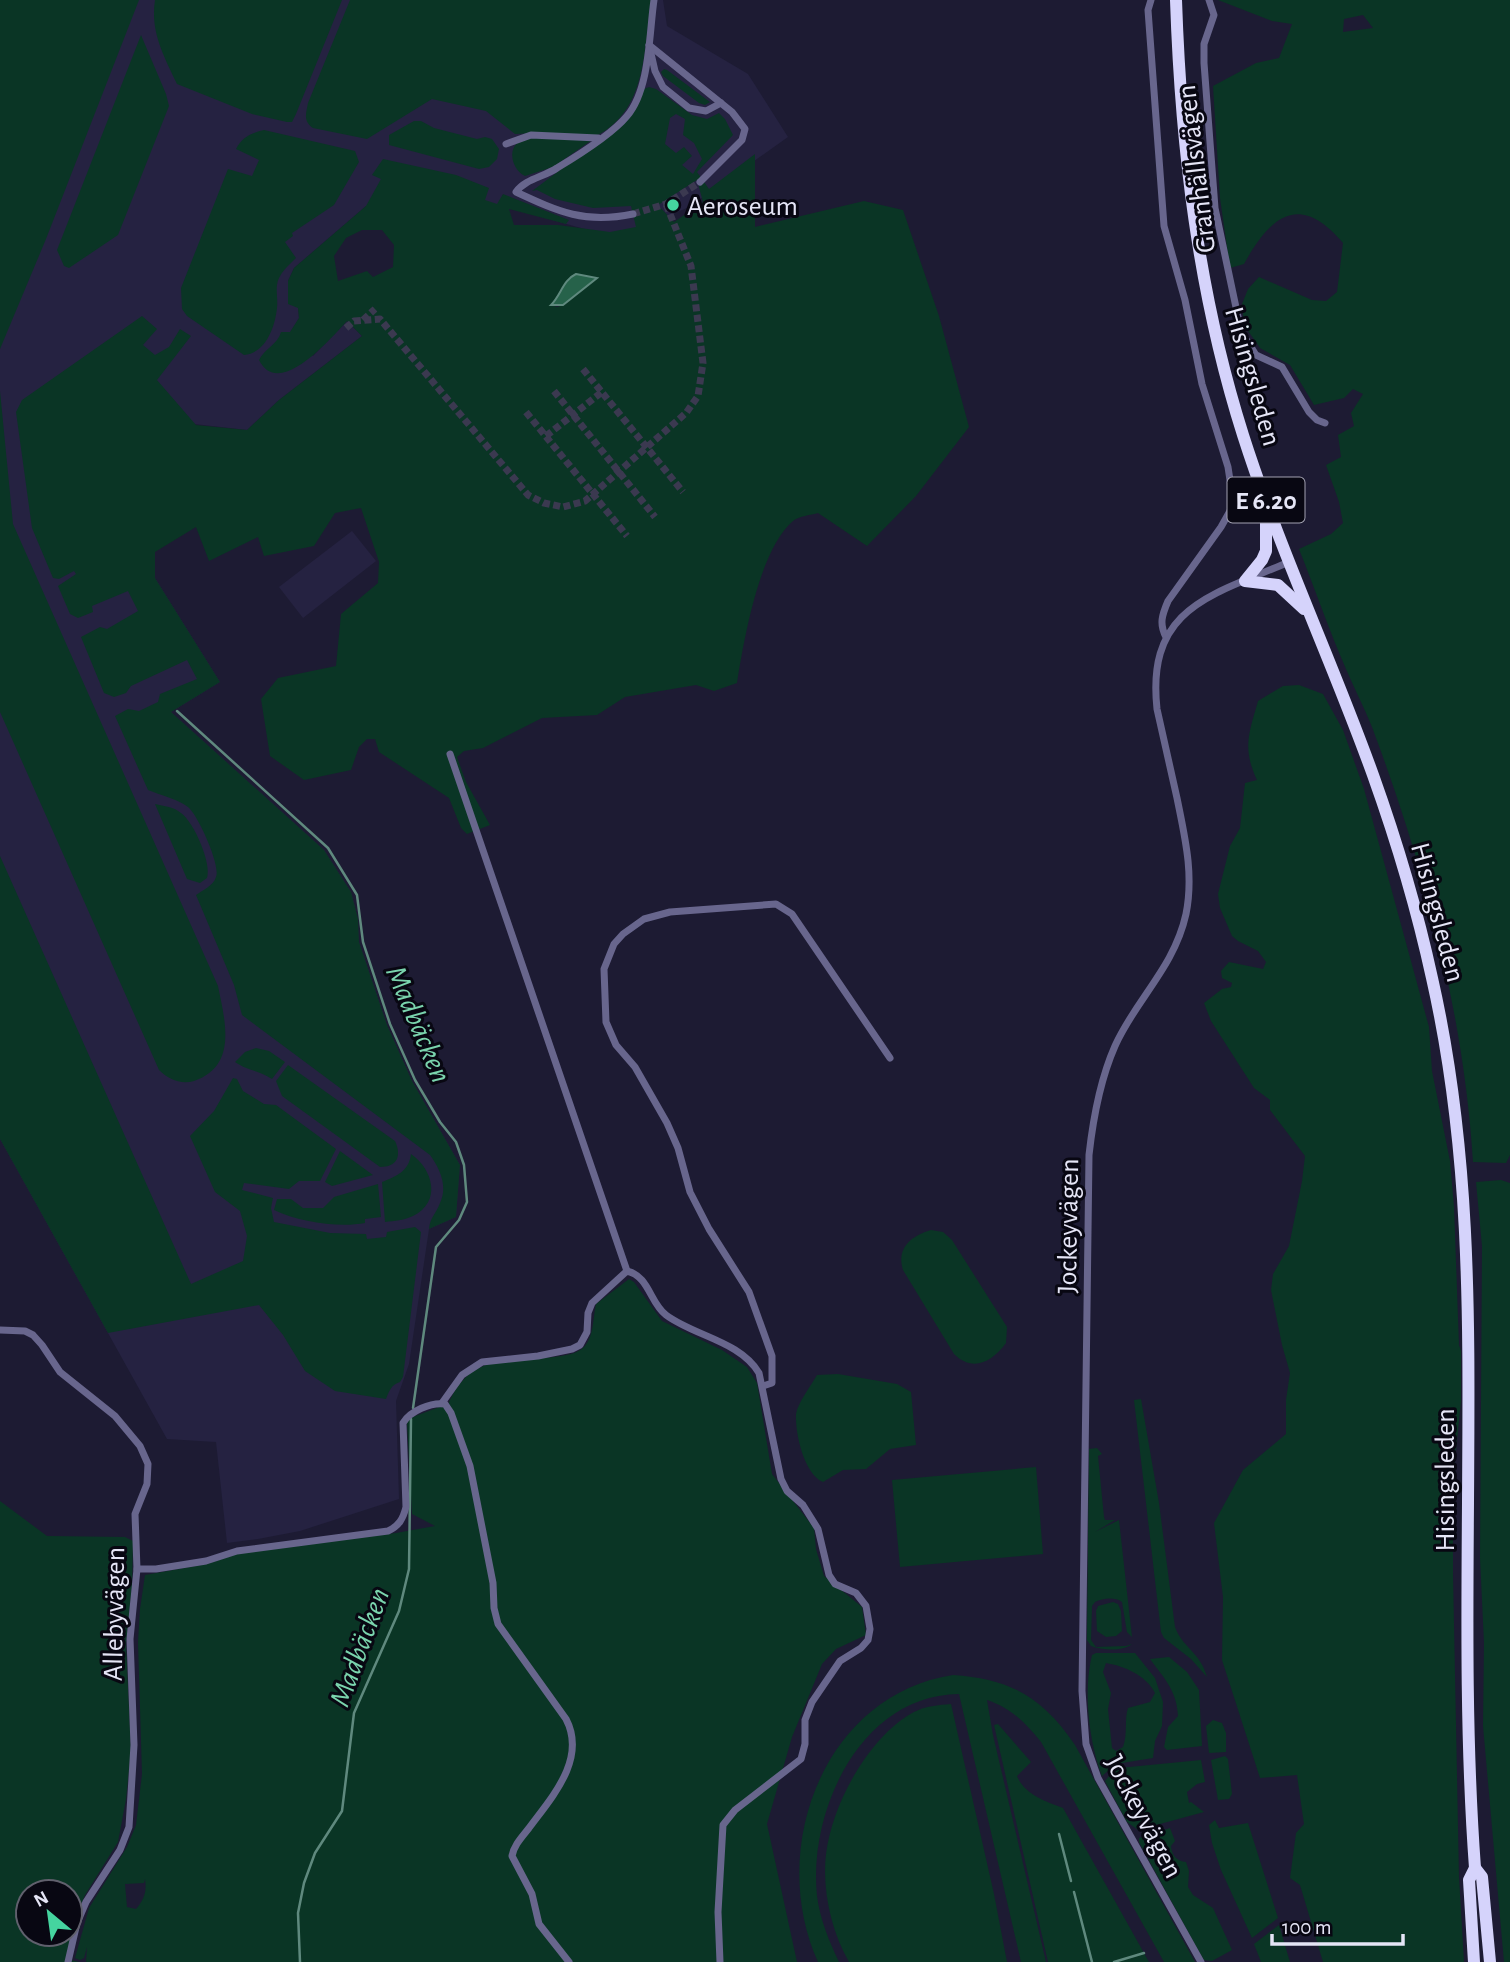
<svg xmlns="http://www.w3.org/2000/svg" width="1510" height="1962" viewBox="0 0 1510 1962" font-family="'Alegreya Sans',sans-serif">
	<rect width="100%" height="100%" fill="#1d1b33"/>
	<g fill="#252241">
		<polygon points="0,0 663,0 667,26 748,74 788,137 689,207 617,238 509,208 366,206 294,268 288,281 298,308 299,318 290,333 313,356 347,321 362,336 279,400 247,430 89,412 155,578 220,682 171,712 324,850 351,892 358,919 359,942 387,1025 412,1081 460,1165 456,1217 429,1229 409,1364 396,1401 399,1499 300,1531 258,1539 227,1543 216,1442 167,1439 0,1139"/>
		<polygon points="352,531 376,561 303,618 279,587"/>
	</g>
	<g fill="#0a3525" fill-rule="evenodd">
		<polygon points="0,0 139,0 46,239 0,349"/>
		<path d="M155,0H342L296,114L292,122H287L252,114L177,84C164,56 150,32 155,0Z"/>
		<path d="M350,0H651C644,49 647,111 596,136L536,133L515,134L486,111L432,99L367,139L313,128C303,121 306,114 308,103Z"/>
		<path d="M1218,0H1510V1155L1506,1163L1473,1162C1464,1014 1424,866 1372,727C1364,707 1354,688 1346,669C1329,630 1315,589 1299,549L1331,534L1343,523L1339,502L1326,465L1341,457L1338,435L1354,426L1351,413L1363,394L1353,389L1344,398L1314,405L1290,365L1260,348L1244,325L1242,304L1248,289L1259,277L1312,300L1326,301L1337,292L1343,243C1300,192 1271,215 1244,264L1230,268L1220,198L1213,86L1256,63L1279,58L1292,24L1272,21ZM1363,15L1373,28L1343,32L1344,19Z"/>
		<polygon points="141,35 166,94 169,106 118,235 69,268 64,266 57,250"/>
		<polygon points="664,69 667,70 710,102 705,105 699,103 663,76 661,72"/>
		<path d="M649,87L656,89L692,115L707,119L719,113L725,119L733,135L697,172L709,189L755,154V227L864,201L903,210L939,316L969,427L916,496L867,546L818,513C811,515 799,516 793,521C759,550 744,640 737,683L714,691L696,685L625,697L597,715L542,718L483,748L464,751L457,757L466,782L490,825L467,834L461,828L449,798L379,752L375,739H367L359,747L351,770L304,780L270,756L261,699L278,678L336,666L341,614L378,583L379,562L361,508L335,513L314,546L264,556L258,537L209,561L196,527L155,552V578L220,682L171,712L324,850L351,892L358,919L359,942L387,1025L412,1081L460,1165L456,1217L429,1229C430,1217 436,1214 440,1203C448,1186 440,1169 430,1155L242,1015L234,985L196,895C203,890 213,886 216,877C221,866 198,815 188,807C178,799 160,795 148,790L115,716L128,709L139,711L158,702L160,694L197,679L187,660L131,686L126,693L114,697L104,693L81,637L100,627L107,629L138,611L128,591L92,606L93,612L78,618L70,614L58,586L76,574L74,571L59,579L53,578L32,528L16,412L22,400L142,316L157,329L143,345L155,355L169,347L180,329L191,336L157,380L196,425L247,430L279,400L362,336L347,321C331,338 279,400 259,360C264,349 278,344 281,332H290L299,318L298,308L288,304V281L294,268L366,206L381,179L372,175L383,159L456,175L489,188L485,200L497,204L503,194L569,220L566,224L509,209L514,225H558L610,232L636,227L631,206L593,208L555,199L537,190L532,191L627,120L644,89ZM676,114L685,119L683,135L694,143L702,159L693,174L682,165L692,156L684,147L676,153L665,144L670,118ZM697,180L703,202L674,222L658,205ZM362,230H382L394,245L393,267L373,277L367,271L338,281L334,256L346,238ZM576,274L596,279L563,305L557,307L552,305Z"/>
		<polygon points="414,121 421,121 434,128 477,139 485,137 492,139 499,149 497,159 489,167 479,169 389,145 389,135"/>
		<path d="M264,130L355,151L359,162L334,205L292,233L293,236L285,242L296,258C289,265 278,274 277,285C276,292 278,300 277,308C275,327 266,353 244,355L187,316L182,309L181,288L228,169L252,176L259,160L236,149C242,137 251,133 264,130Z"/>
		<path d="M528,136L592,140L553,167L525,176C514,171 507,153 517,143C520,140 524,139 528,136Z"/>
		<path d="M0,391L13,524L218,986C225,1021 238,1066 194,1081C181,1085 168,1079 159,1070L0,712Z"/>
		<path d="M1299,685L1323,694L1343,730L1364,789L1429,1027L1432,1071L1450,1161L1454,1207L1459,1345L1461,1351V1401L1453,1480V1573L1459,1877L1464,1962H1323L1300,1885L1290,1878L1296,1833L1304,1824L1297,1775L1260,1778L1222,1660L1223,1597L1214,1523L1243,1470L1286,1434V1400L1290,1373L1282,1345L1271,1290L1273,1274L1289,1246L1302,1181L1305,1156L1270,1110V1100L1254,1088L1211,1021L1204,1003L1222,989L1231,987L1232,983L1222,978L1221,971L1229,962L1263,969L1266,962L1258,951L1238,941L1232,936L1220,908L1218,894L1230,846L1240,828L1245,783L1257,780C1242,748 1249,733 1258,701L1283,686Z"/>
		<path d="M155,804C164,806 174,807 181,813C194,822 212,864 207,878L200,883L187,879Z"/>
		<path d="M0,856L191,1284L243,1261L247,1236L240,1211L215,1192L190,1136L214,1111L233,1078L237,1079L243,1091L264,1104L276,1105L336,1149L320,1181H299L289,1189L244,1183L242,1190L273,1198L271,1208L274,1222L330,1233L366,1234L367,1239L386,1237L387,1232L415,1227L421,1232L403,1377L400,1382C391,1385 389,1391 386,1399L335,1391L305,1371L283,1335L259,1305L108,1333L0,1139Z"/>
		<path d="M256,1048L269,1051L285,1062L272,1079C258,1070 248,1071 235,1062L245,1052Z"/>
		<path d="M288,1065L395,1141C402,1156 397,1167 380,1167L282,1096L276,1081Z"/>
		<polygon points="340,1151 373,1175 332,1186 325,1182"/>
		<path d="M411,1154C433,1169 442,1202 413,1216C405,1220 394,1221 385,1222L382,1182C397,1176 409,1171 411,1154Z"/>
		<polygon points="1501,1180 1510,1183 1510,1962 1504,1962 1483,1726 1484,1643 1480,1558 1482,1246 1476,1182"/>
		<path d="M378,1184L381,1217L365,1219V1223C339,1228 299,1222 274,1210L277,1199H291L303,1208H323L334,1197Z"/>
		<path d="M931,1230L943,1232L952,1240L1007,1327L1006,1343C993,1361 973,1373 954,1354L903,1270C896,1248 911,1236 931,1230Z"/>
		<path d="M629,1279L634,1282L662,1321L722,1350L747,1367L757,1383L772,1474L814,1528L816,1549L824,1576L862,1607L866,1635L836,1649L822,1664L792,1737L767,1824L797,1962H86L87,1947L84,1958L80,1960L75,1958L89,1908L127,1847L136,1825L142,1774L138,1642L140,1609L145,1575L207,1564L237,1554L396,1533L435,1526L412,1514L407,1423L410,1418L442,1406L447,1407C470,1349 511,1364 561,1356C569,1355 580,1352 585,1346C594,1335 593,1317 596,1304ZM145,1879C147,1892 144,1899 136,1909L127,1907L125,1884L144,1883Z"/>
		<path d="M838,1374L897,1384L911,1392L916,1445L890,1449L866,1469L843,1470L823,1482C804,1474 795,1433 796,1414C798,1402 811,1386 817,1375Z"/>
		<path d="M1141,1399L1159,1503L1175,1627C1182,1647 1201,1653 1207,1677L1191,1659L1164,1638L1161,1632L1134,1400Z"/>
		<path d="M1097,1448L1102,1454L1098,1456L1104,1517L1105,1520H1115L1095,1532L1119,1520L1132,1637L1127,1632L1122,1602C1115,1597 1103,1598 1095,1602L1092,1606L1091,1640L1096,1647L1126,1646L1132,1644C1122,1652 1102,1650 1091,1646L1087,1640L1089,1449Z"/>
		<polygon points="1036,1467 1043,1554 900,1567 892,1480"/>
		<polygon points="0,1501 47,1536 125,1537 133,1541 132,1586 126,1644 131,1751 126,1799 118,1842 85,1895 75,1918 70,1922 70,1892 28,1892 28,1934 70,1934 70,1925 73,1924 67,1959 79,1962 0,1962"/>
		<polygon points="1113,1602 1118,1604 1121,1611 1122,1631 1116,1636 1106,1637 1097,1631 1096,1611 1098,1606"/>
		<path d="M1096,1653H1135L1155,1678L1163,1702L1162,1726L1155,1741L1153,1758L1116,1764L1102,1776C1089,1742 1083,1691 1092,1655ZM1106,1663C1124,1666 1146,1675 1155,1693L1150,1702L1128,1708C1124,1720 1128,1734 1123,1747L1116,1751L1112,1748L1108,1709L1111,1693L1103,1672Z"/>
		<path d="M1169,1657L1187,1672L1199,1690L1202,1746L1167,1750L1164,1747L1168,1727L1178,1716C1177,1691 1164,1678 1150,1659Z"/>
		<path d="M953,1675C1011,1679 1042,1697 1075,1745L1195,1962H1164L1041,1742C1026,1723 1011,1708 987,1700L993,1735L1046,1962H1021L959,1694C861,1695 808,1810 817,1896C820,1919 829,1941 839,1962H818C767,1850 823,1695 953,1675Z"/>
		<path d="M951,1704L994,1894L1007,1962H849C831,1931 822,1890 826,1854C832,1804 869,1736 914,1712C926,1706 938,1705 951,1704Z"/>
		<polygon points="1213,1720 1222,1723 1226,1733 1226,1752 1209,1753 1206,1726"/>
		<path d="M998,1724L1031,1762L1017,1776C1025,1795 1045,1801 1063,1808L1149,1962H1048L994,1725Z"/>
		<polygon points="1225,1756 1228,1759 1232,1794 1229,1799 1218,1800 1211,1760"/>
		<polygon points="1201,1760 1205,1782 1197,1784 1187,1792 1189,1803 1191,1802 1204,1812 1138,1830 1127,1822 1105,1781 1113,1771 1119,1768"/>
		<polygon points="1215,1820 1219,1828 1248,1823 1278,1918 1252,1938 1221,1870 1212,1843 1209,1825"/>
		<path d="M1170,1828L1175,1841L1171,1846C1172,1855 1176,1861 1186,1862L1189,1871L1188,1887L1193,1895L1213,1908L1232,1950L1212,1961L1204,1960L1197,1948L1139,1842V1838Z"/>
		<polygon points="1279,1925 1290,1962 1261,1962 1254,1944"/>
	</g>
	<path fill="#26624a" stroke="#5f897e" stroke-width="2" d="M576,274L597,278L563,305H551C561,295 563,280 576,274Z"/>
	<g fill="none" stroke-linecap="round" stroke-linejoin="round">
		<g stroke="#5f897e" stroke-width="2.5">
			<polyline points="177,711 328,848 357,895 363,942 390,1024 415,1080 440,1122 456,1142 464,1165 467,1202 459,1220 436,1247 413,1408"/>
			<polyline points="1059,1834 1071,1881"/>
			<polyline points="1074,1892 1092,1962"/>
			<polyline points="300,1962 298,1913 304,1883 315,1853 342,1811 354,1713 399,1611 409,1569 411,1419"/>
			<polyline points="1114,1962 1144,1953"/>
		</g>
		<g stroke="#3b3950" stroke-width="7" stroke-dasharray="7 3.5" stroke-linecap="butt">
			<polyline points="633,214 666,204 700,182"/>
			<polyline points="363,320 375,309"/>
			<polyline points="346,328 354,321 380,319 528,495 544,503 563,507 585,501 686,413 698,396 703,363 691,266 666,204"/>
			<polyline points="583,369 683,492"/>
			<polyline points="554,391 655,517"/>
			<polyline points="526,412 627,536"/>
			<polyline points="546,436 602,392"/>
		</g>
		<g stroke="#68668d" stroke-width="7">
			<path d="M1151,0L1148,10L1164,226L1185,300L1202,384L1228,467L1233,500L1230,511L1221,527L1168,601C1162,615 1159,624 1166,637"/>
			<polyline points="1209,0 1214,15 1204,44 1204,63 1215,208 1241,331 1256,355 1282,367 1309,412 1317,420 1325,423"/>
			<polyline points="649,45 732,112 745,129 742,140 700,182"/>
			<polyline points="650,49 655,71 663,87 689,108 706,111 721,103"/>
			<polyline points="506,144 531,135 598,138"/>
			<path d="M633,214C585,224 559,212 516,192C525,179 544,177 557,168C577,156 613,133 627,116C650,89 649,34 654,0"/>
			<polyline points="450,754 627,1271"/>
			<polyline points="0,1330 25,1331 33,1335 42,1345 60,1372 115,1416 140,1446 148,1464 147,1484 135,1514 137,1569 130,1639 134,1745 129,1827 120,1850 86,1902 77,1923 68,1962"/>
			<polyline points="763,1386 772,1383 772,1356 749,1292 709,1229 690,1192 678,1148 667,1123 635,1067 616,1045 606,1022 604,969 614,944 623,934 644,919 670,912 776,904 792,914 890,1058"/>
			<path d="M442,1403L462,1375L482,1362L538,1356L572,1349L580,1345L587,1332L588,1313L592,1303L627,1271C649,1276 650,1303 666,1315C694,1336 740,1341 759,1373L781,1479L787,1491L803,1505L818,1529L829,1575L835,1584L856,1593L866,1606L870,1629L868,1640L861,1648L840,1661L812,1702L805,1720V1744L801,1759L735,1810L723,1825L718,1912L720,1962"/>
			<path d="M137,1569H156L206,1561L237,1551L388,1531C399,1526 403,1519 406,1507L403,1423C410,1411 431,1402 445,1404L451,1413L470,1466L493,1583L494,1608L498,1624L566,1719C587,1759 552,1797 529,1828C522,1837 514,1845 512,1856L532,1894L539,1924L569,1962"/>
			<path d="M1201,1962L1098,1778L1086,1744L1082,1691L1089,1155C1093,1119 1100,1080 1115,1046C1136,999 1174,968 1186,914C1194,874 1185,838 1177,798C1170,768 1164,739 1157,709C1146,607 1212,595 1289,562"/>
		</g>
		<g stroke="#d5d3fb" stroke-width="12">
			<path d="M1176,0C1181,148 1198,293 1243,435C1280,551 1332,661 1373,775C1397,842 1417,909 1432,978C1472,1154 1469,1325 1468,1503C1467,1624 1466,1746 1475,1868L1469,1880L1474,1962"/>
			<polyline points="1266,511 1266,551 1262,560 1245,581 1278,585 1304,609"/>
			<polyline points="1475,1868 1482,1877 1490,1962"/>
		</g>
	</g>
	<circle fill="#45d49f" stroke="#080712" stroke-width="2.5" cx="673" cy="205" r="7"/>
	<g text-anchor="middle" stroke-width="6" stroke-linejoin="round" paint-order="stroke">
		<rect fill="#080712" stroke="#a3a2b2" stroke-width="2" x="1227.5" y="477.5" width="77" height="45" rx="5"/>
		<g font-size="26" font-weight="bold" fill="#e5e5f6">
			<text x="1266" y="509">E 6.20</text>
		</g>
		<g font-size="28" fill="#e5e5f6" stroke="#080712">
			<text transform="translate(1195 169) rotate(-97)" y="10">Granhällsvägen</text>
			<text transform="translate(1254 376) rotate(74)" y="10">Hisingsleden</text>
			<text transform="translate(1439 912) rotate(75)" y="10">Hisingsleden</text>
			<text transform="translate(1067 1226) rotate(-89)" y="10">Jockeyvägen</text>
			<text transform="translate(1444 1480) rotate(-90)" y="10">Hisingsleden</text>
			<text transform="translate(113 1614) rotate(-89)" y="10">Allebyvägen</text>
			<text transform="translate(1145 1816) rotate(62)" y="10">Jockeyvägen</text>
		</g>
		<g font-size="28" fill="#e5e5f6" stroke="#080712" text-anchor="start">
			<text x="687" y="215">Aeroseum</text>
		</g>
		<g font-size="30" font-style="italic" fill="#7ad4ad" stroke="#080712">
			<text transform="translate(419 1024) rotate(67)" y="10">Madbäcken</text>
			<text transform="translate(359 1647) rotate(-70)" y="10">Madbäcken</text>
		</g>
	</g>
	<g transform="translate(49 1913) rotate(331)"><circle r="33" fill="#080712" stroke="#60606d" stroke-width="2"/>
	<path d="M0-5L12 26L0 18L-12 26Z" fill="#45d49f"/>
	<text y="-10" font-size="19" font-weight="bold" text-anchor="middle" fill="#e5e5f6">N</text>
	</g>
	<path d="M1272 1934v10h131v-10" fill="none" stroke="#e5e5f6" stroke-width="3.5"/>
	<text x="1282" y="1934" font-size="21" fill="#e5e5f6" stroke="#080712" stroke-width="5" paint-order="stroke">100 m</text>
</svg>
